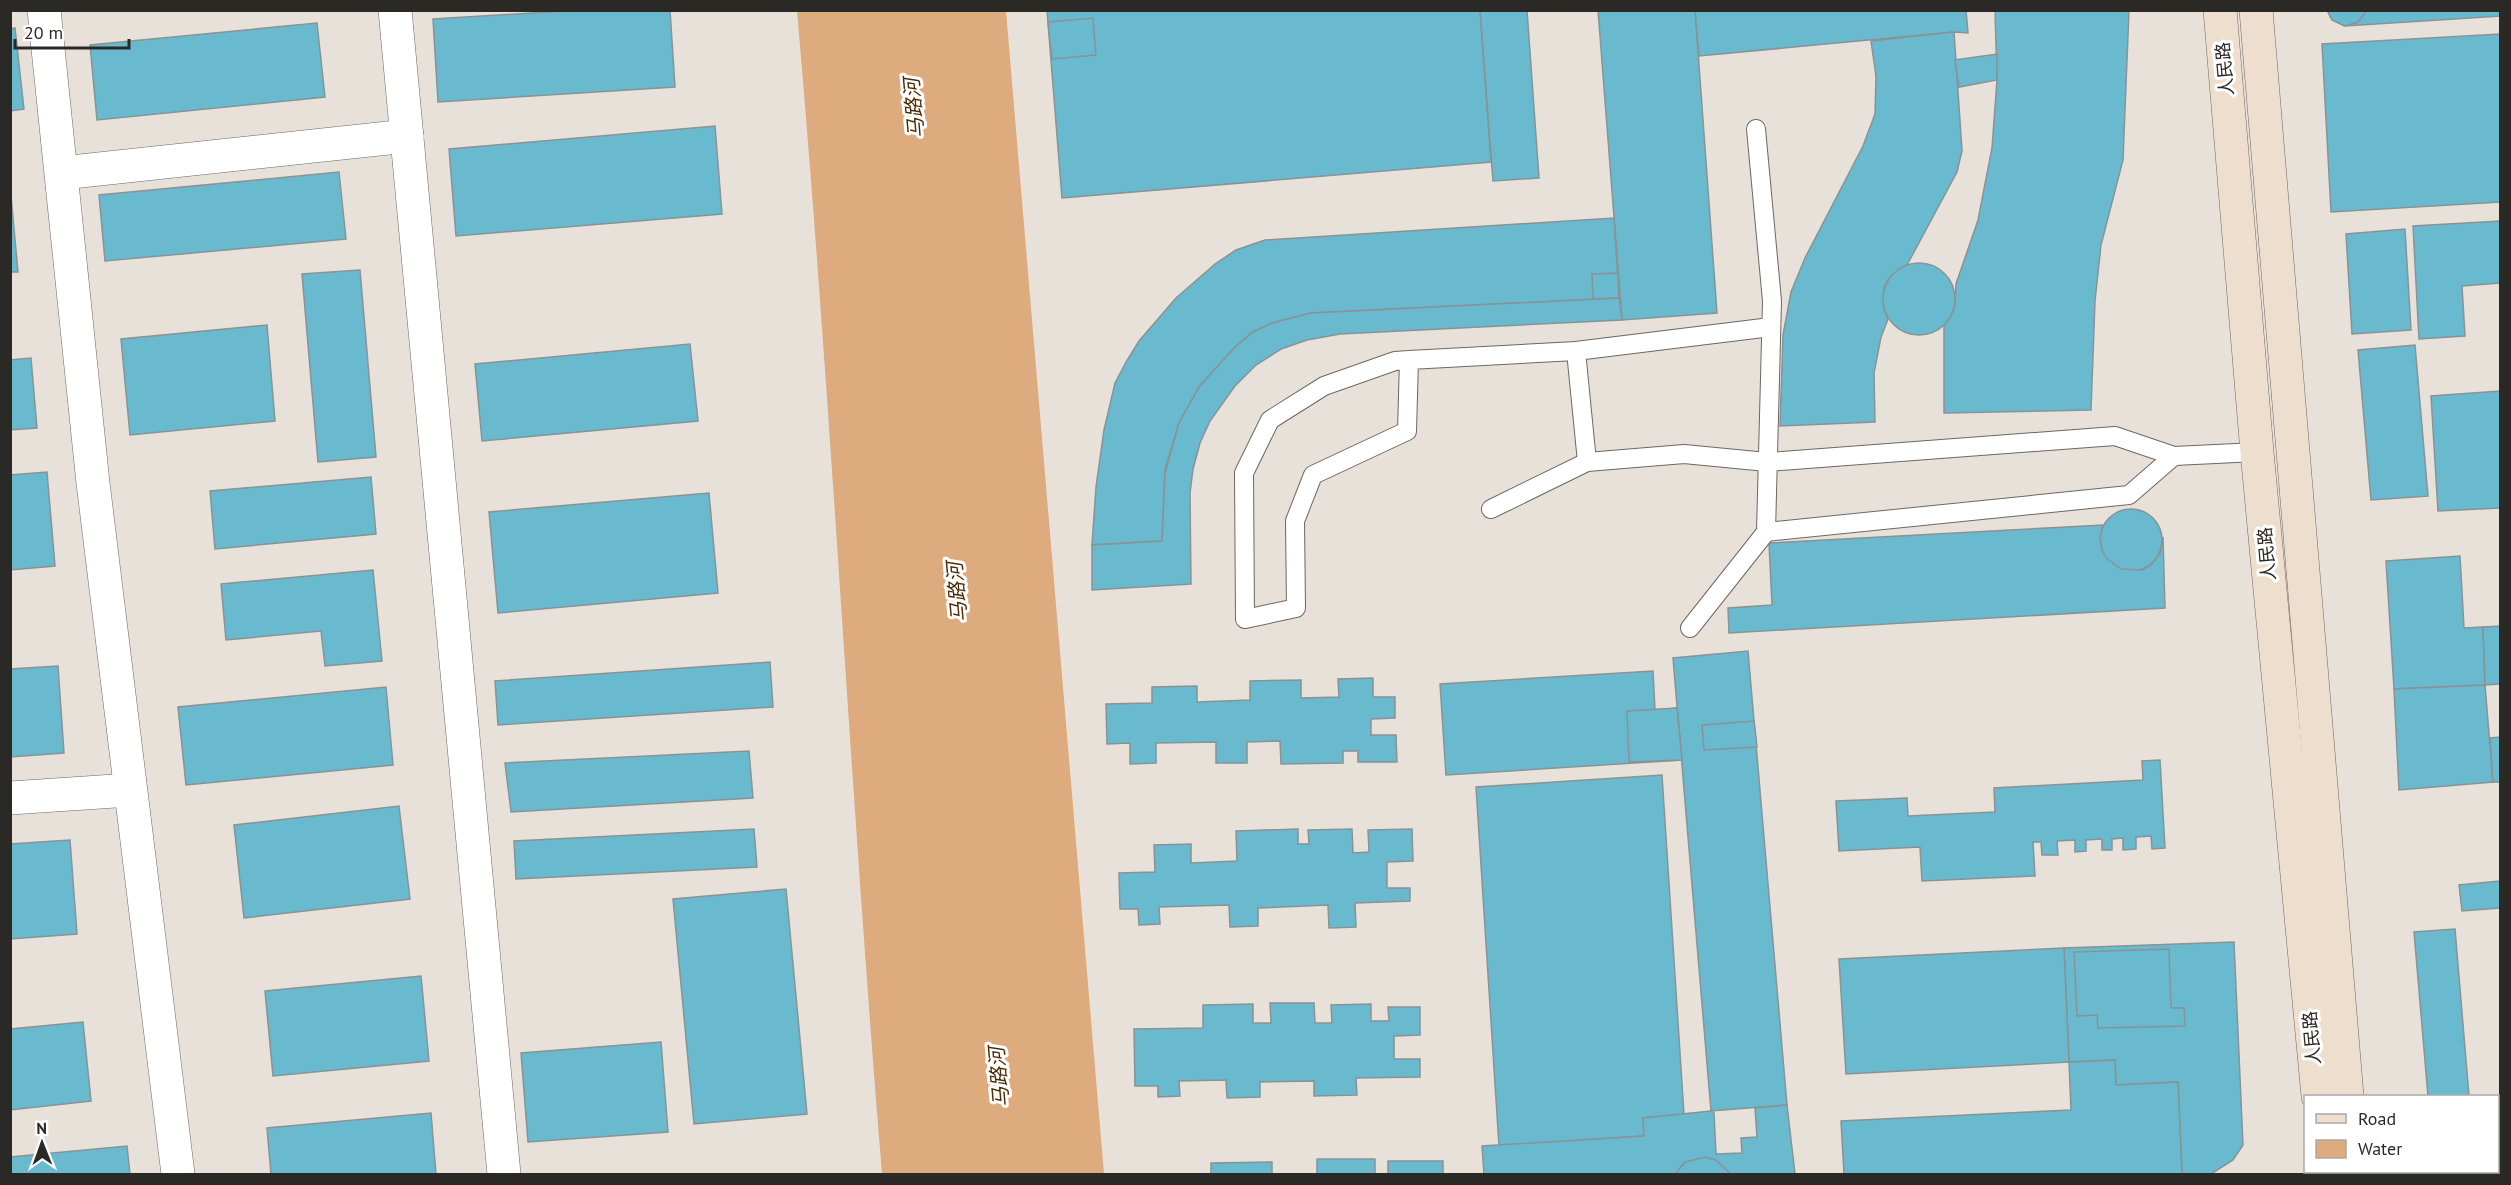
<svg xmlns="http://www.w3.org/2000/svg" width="2511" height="1185" viewBox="0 0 2511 1185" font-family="'PT Sans','Noto Sans SC',sans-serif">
	<rect width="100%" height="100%" fill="#e8e1da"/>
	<path fill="#ddab7d" d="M797,11H1006L1104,1174H882C850,787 831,398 797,11Z"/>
	<g fill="#69bacf" stroke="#889395" stroke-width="1.5">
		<polygon points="580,10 670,10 675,87 438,102 433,19"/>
		<polygon points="1047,10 1480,10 1491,162 1062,198"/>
		<polygon points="1480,10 1527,10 1539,178 1493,181"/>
		<polygon points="1598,10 1695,10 1717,313 1622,320"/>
		<polygon points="1695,10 1966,10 1968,33 1954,32 1699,56"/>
		<polygon points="1995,10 2129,10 2123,160 2101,245 2095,301 2091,410 1944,413 1944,326 1951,316 1955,305 1956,284 1978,220 1992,148 1997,80"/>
		<polygon points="2327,10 2500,10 2500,16 2345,26 2332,20"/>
		<polygon points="2327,10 2367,10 2358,22 2345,26 2332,20"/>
		<polygon points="1093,18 1096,55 1052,59 1048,22"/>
		<polygon points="317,23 325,97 97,120 90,45"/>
		<polygon points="15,28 24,109 10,111 10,29"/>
		<polygon points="1954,32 1962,151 1957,172 1907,265 1889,278 1884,288 1884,309 1888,319 1881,337 1874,373 1875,422 1780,426 1783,335 1791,292 1805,258 1863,146 1875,114 1876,76 1871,41"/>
		<polygon points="2500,34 2500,202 2331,212 2322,44"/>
		<polygon points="1997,54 1997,80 1959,87 1955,60"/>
		<polygon points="715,126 722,214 456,236 449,149"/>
		<polygon points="339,172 346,239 105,261 99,195"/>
		<polygon points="11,196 18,272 10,272 10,196"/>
		<polygon points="1614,218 1619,298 1311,313 1272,323 1253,332 1235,347 1199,387 1179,423 1165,469 1162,541 1092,545 1096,487 1104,430 1115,383 1126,362 1139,341 1176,298 1215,264 1236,250 1265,240"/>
		<polygon points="2500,221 2500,283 2462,286 2465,336 2419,339 2413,226"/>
		<polygon points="2405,229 2411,330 2352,334 2346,234"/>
		<circle cx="1919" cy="299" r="36"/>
		<polygon points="360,270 376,457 318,462 302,274"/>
		<polygon points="1618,273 1619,298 1593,299 1592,274"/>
		<polygon points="1619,298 1622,320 1340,334 1307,340 1281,349 1256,365 1235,386 1210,421 1200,443 1193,469 1190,493 1191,584 1092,590 1092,545 1162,541 1165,473 1179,423 1199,387 1235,347 1253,332 1272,323 1311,313"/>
		<polygon points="267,325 275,421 130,435 121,339"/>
		<polygon points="690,344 698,421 482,441 475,364"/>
		<polygon points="2415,345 2428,496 2371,500 2358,350"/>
		<polygon points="31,358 37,428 10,430 10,360"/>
		<polygon points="2500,391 2500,508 2438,511 2431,396"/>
		<polygon points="47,472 55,566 10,570 10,475"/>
		<polygon points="371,477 376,534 215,549 210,491"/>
		<polygon points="709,493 718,593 498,613 489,512"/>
		<circle cx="2131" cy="540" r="31"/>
		<polygon points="2103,525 2100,537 2102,550 2106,558 2121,569 2142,570 2151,565 2160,554 2163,537 2165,608 1729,633 1728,608 1772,605 1769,543"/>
		<polygon points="2460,556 2464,628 2483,627 2485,685 2394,689 2386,561"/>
		<polygon points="373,570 382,661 325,666 321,631 226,640 221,584"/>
		<polygon points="2500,626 2500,684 2485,685 2483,627"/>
		<polygon points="1748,651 1787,1105 1711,1111 1673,658"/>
		<polygon points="770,662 773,707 498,725 495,681"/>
		<polygon points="58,666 64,753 10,757 10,669"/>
		<polygon points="1653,671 1655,710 1677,708 1682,760 1446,775 1440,684"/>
		<polygon points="1373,678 1373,697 1395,697 1395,718 1371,719 1371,735 1396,735 1397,762 1358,762 1358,751 1343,751 1343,763 1281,764 1280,741 1247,742 1247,763 1216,763 1216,742 1156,743 1156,763 1130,764 1130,743 1107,744 1106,704 1152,703 1152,687 1197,686 1197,702 1250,700 1250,681 1301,680 1301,698 1339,697 1338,679"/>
		<polygon points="2485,685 2493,782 2399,790 2394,689"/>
		<polygon points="386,687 393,765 186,785 178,707"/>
		<polygon points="1677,708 1682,760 1629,762 1627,711"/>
		<polygon points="1754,721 1757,747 1704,750 1702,725"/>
		<polygon points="2500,737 2500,782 2493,782 2490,738"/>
		<polygon points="749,751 753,798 511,812 505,763"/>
		<polygon points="2160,760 2165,848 2152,849 2151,836 2136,837 2136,849 2123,850 2123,838 2112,839 2112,850 2102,850 2102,839 2086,840 2086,851 2075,852 2075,840 2057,841 2058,855 2042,855 2041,842 2033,842 2035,876 1922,881 1920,847 1839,851 1836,801 1907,798 1908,816 1995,812 1994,788 2143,780 2142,761"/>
		<polygon points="1662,775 1684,1115 1643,1118 1644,1136 1499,1146 1476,787"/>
		<polygon points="399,806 410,899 244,918 234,825"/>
		<polygon points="754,829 757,867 516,879 514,841"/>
		<polygon points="1298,829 1298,844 1309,844 1308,830 1352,829 1353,853 1369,852 1368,830 1412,829 1413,861 1387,862 1387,888 1410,888 1410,901 1355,903 1356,927 1329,928 1328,905 1258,908 1258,926 1230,927 1229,905 1159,907 1160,924 1139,925 1138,909 1120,909 1119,873 1155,872 1154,845 1191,844 1191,863 1237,861 1236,831"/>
		<polygon points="70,840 77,934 10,939 10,844"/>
		<polygon points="2500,881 2500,908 2462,911 2459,885"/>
		<polygon points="786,889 807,1114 694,1124 673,899"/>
		<polygon points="2455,929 2469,1096 2428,1096 2414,932"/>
		<polygon points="2234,942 2243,1145 2233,1160 2211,1174 2182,1174 2178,1082 2116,1085 2115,1060 2069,1062 2064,948"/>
		<polygon points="2064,948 2069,1062 1846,1074 1839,959"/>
		<polygon points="2169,949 2171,1008 2184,1008 2185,1026 2098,1028 2097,1015 2077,1016 2074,952"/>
		<polygon points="421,976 429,1061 273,1076 265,991"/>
		<polygon points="1270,1003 1314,1003 1315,1023 1332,1023 1331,1005 1371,1004 1371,1021 1389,1021 1388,1007 1420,1007 1420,1035 1394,1036 1394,1059 1420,1059 1420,1077 1356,1078 1357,1095 1314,1096 1314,1081 1260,1082 1260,1097 1227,1098 1226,1080 1179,1081 1180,1096 1158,1097 1158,1086 1135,1086 1134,1029 1203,1028 1203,1005 1253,1004 1253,1023 1271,1023"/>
		<polygon points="83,1022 91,1101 10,1110 10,1029"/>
		<polygon points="661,1042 668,1132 528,1142 521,1053"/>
		<polygon points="2115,1060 2116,1085 2178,1082 2182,1174 1844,1174 1841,1121 2071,1110 2069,1062"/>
		<polygon points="1787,1105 1795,1174 1484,1174 1482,1146 1644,1136 1643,1118 1711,1111 1714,1113 1716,1154 1742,1153 1741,1138 1757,1137 1755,1108"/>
		<polygon points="431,1113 436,1174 271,1174 267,1128"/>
		<polygon points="2500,1140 2500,1174 2434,1174 2434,1172 2498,1172 2498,1141"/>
		<polygon points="127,1146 130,1174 10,1174 10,1157"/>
		<polygon points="1705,1157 1716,1160 1731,1174 1675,1174 1685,1162"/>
		<rect x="1317" y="1159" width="58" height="15"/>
		<rect x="1388" y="1161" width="55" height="13"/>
		<polygon points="1272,1162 1272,1174 1211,1174 1211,1163"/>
	</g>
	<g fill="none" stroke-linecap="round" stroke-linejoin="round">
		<g stroke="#6e6761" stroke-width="20">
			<g id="service">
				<polyline points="1576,351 1587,462"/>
				<polyline points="1409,360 1407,431 1313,475 1295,521 1296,608 1245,619 1244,473 1270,420 1324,386 1395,361 1409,360 1576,351 1771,327"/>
				<polyline points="1491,509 1587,462 1684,454 1767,462 2115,436 2174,456 2257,452"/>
				<polyline points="1766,532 2129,495 2174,456"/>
				<polyline points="1690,628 1766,532 1772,301 1756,129"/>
			</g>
		</g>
		<g stroke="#6e6761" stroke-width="34">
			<g id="minor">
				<polyline points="44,10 93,483 178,1174"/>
				<polyline points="395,10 504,1174"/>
				<polyline points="62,173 407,136"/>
				<polyline points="10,798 130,790"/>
			</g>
		</g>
		<g stroke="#6e6761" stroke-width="34">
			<g id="secondary">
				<polyline points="2220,10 2257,452 2318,1096"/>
				<polyline points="2256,10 2347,1096"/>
				<polyline points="2325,1172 2325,1174"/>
				<polyline points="2354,1172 2354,1174"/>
			</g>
		</g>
		<use href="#service" stroke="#fff" stroke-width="18"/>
		<use href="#minor" stroke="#fff" stroke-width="33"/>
		<use href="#secondary" stroke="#eedece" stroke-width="33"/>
	</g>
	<g text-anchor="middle" stroke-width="6" stroke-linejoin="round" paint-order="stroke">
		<g font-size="18" fill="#2b2926" stroke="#fff">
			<text transform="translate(2225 69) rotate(-95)" y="6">人民路</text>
			<text transform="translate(2267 554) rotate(-95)" y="6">人民路</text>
			<text transform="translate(2312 1038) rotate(-95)" y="6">人民路</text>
		</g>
		<g font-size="20" font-style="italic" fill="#4c2b05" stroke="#fff">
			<text transform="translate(914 108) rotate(-95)" y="7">马路河</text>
			<text transform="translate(957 592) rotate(-95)" y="7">马路河</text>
			<text transform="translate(999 1077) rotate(-95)" y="7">马路河</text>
		</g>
	</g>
	<rect width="2511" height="1185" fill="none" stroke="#2b2926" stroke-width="24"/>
	<rect x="2304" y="1095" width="195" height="78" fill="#ffffff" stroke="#aaa9a8" stroke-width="1.5"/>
	<rect x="2316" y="1114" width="30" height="9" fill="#eedece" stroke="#aaa9a8" stroke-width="1.5"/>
	<text x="2358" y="1125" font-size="18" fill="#2b2926">Road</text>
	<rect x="2316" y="1140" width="30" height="18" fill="#ddab7d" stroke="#aaa9a8" stroke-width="1.5"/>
	<text x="2358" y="1155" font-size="18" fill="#2b2926">Water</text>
	<g transform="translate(42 1143) rotate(359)" stroke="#ffffff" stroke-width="4.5" paint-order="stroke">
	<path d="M0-4.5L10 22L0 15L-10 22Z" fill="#2b2926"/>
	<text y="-9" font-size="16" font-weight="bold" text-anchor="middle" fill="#2b2926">N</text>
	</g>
	<path d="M15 39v9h114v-9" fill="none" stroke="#2b2926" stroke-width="3"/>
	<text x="24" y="39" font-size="18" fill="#2b2926" stroke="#ffffff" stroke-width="4.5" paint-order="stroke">20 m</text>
</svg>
